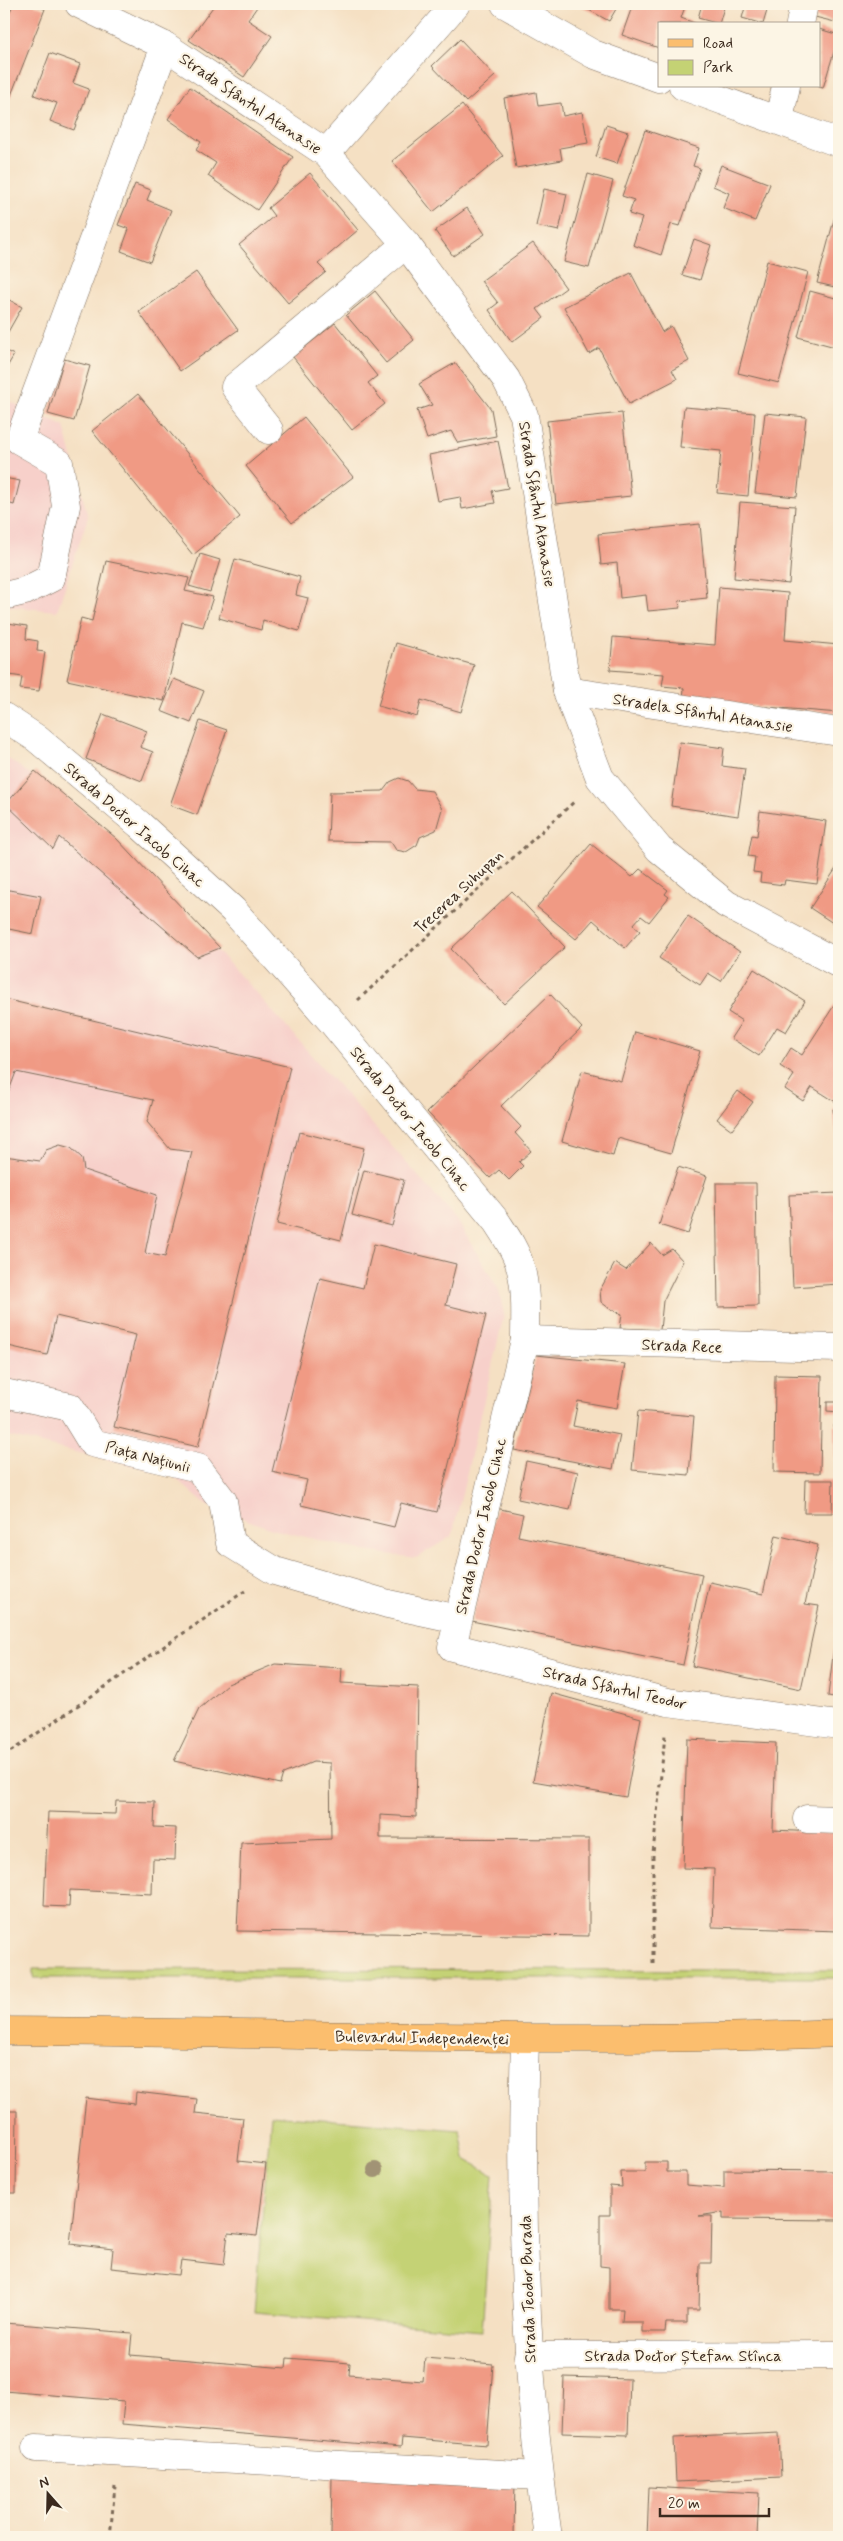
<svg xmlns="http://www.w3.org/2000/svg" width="843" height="2541" viewBox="0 0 843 2541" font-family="Mynerve,sans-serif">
	<rect width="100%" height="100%" fill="#fcf5e5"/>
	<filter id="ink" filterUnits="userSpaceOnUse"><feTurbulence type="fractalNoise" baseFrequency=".02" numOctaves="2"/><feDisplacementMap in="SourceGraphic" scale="10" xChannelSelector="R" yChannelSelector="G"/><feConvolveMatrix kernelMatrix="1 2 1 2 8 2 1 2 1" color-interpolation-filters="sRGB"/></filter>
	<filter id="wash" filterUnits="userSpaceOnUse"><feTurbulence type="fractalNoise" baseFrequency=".0096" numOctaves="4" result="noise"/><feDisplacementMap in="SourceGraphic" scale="20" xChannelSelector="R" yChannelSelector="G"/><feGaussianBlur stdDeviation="1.12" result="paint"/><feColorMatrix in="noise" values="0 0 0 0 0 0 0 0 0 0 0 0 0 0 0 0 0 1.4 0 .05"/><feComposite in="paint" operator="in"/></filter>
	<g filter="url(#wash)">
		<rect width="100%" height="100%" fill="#f5e0c3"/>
		<g fill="#f7d0ca">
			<polygon points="4,399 64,426 88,517 57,611 4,606"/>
			<polygon points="4,756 27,772 147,875 260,997 457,1220 499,1290 504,1315 452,1536 416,1558 365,1551 272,1529 206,1505 172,1475 4,1435"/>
		</g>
		<g fill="#c4d274" stroke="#807e49">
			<polygon points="33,1969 839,1970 839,1978 33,1978"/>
			<polygon points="271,2115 460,2130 465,2159 493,2175 482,2331 254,2312"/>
		</g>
		<g id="blocks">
			<g fill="#f09a84">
				<polygon points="13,4 32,4 45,9 4,113 4,27"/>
				<polygon points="215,4 259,4 248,20 272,36 244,77 189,40"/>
				<polygon points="578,4 619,4 609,21"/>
				<polygon points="633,4 686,4 681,18 697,24 659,24 659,48 622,35"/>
				<polygon points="702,4 725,4 719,24 698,18"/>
				<polygon points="746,4 769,4 763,24 742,18"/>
				<polygon points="818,4 839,4 839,23 815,17"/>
				<polygon points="819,29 839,35 823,88 819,87"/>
				<polygon points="460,39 495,76 466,102 432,66"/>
				<polygon points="50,53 80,64 73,83 89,89 74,130 50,121 57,103 34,95"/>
				<polygon points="190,87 293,157 257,210 208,176 216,163 196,150 201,142 168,119"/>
				<polygon points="536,92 538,106 561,103 563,116 582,112 588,143 560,148 562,160 516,168 504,98"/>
				<polygon points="462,105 503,156 433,212 392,161"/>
				<polygon points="606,125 628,132 617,164 596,157"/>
				<polygon points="645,130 699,148 693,166 700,168 680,226 671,224 661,255 633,245 642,218 629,214 634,200 622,196"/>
				<polygon points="721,165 770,184 755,221 723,208 729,193 713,186"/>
				<polygon points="310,173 358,230 318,264 326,272 288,303 239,245 274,216 268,208"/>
				<polygon points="588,174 613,181 589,268 564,262"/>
				<polygon points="135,184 151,190 147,200 171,210 150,262 121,251 129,229 118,225"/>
				<polygon points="544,189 567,194 559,231 536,226"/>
				<polygon points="839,201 839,288 817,283"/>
				<polygon points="467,208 485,234 453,256 435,231"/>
				<polygon points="694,239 711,245 700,280 682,275"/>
				<polygon points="533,243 566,288 537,309 544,318 512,342 489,310 498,303 481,281"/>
				<polygon points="767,261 808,272 779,383 738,373"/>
				<polygon points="196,272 238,330 180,371 139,312"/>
				<polygon points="631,273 662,332 671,326 689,361 672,370 677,379 629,404 599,348 589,354 564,307"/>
				<polygon points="375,291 414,340 386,363 346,315"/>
				<polygon points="810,291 839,299 839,348 798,337"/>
				<polygon points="4,297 22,307 4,339"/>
				<polygon points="335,323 377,376 368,383 385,404 352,430 293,357"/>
				<polygon points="4,350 14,355 4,372"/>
				<polygon points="64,359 90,366 74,421 48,414"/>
				<polygon points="455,363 491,409 496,436 458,443 451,431 427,439 417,410 432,405 419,384"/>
				<polygon points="138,394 240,517 193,555 92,431"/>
				<polygon points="684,407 755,413 748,496 717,493 721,451 680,447"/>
				<polygon points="622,413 631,496 556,504 547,421"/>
				<polygon points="765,413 806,417 797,497 755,493"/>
				<polygon points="304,417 353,477 292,523 246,466"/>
				<polygon points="498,441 508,488 492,491 495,503 462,509 460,497 438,501 429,455"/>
				<polygon points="4,478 20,481 14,505 4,502"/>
				<polygon points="740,502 795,506 789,584 734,578"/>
				<polygon points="700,524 707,598 679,601 680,608 648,611 646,595 620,598 617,563 601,565 598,534"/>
				<polygon points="200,554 220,560 210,592 189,586"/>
				<polygon points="235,559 300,577 296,595 308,598 299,631 263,620 261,630 219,618"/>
				<polygon points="106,561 189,578 185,591 213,597 203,627 182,622 164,701 67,680 81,618 92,621"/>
				<polygon points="719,587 788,593 785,640 839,645 839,713 683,700 684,688 662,686 664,674 610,670 613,637 715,645"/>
				<polygon points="8,623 27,626 26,639 38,641 37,651 45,652 39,691 20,689 22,677 4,674 4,635 6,636"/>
				<polygon points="396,643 474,665 461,712 421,700 417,717 378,706"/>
				<polygon points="174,679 204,691 191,723 161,711"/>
				<polygon points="103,714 147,731 140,747 153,752 142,781 86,759"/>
				<polygon points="200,721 227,730 197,815 170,805"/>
				<polygon points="680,742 724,748 722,766 745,769 738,816 671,806"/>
				<polygon points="35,771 116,838 220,948 197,957 59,837 53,849 6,804"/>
				<polygon points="399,778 408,781 415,789 432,791 442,809 436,830 420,837 417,845 406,852 396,850 391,842 328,841 330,792 383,791 390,782"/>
				<polygon points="760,811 826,821 817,884 785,880 784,885 760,882 761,873 753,872 755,857 748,856 752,835 757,836"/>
				<polygon points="591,844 632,877 640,869 668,890 665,894 669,897 649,922 641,916 633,925 640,931 625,948 593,920 576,939 537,907"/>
				<polygon points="839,864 839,927 810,908"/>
				<polygon points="4,889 41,896 33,934 4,928"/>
				<polygon points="512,891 565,947 504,1004 451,949"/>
				<polygon points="688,916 740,952 721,981 708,973 700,985 659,958"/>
				<polygon points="754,969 805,1001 786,1032 777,1027 759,1056 731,1038 742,1021 728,1012"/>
				<polygon points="550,994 582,1028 501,1106 521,1127 515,1133 531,1151 519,1162 523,1166 509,1180 499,1170 490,1178 427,1112"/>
				<polygon points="4,999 290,1067 198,1447 114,1427 136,1335 56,1316 47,1355 4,1345 4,1156 40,1161 46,1150 60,1145 71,1148 82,1158 84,1170 157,1195 145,1253 165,1257 192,1152 170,1149 147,1122 153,1100 16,1072 7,1096 4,1097"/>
				<polygon points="835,1004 839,1006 839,1104 812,1087 803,1101 785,1089 794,1075 780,1066 791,1048 802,1055"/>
				<polygon points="635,1032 700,1051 671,1153 618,1138 613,1156 562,1141 582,1071 621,1081"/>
				<polygon points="738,1091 753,1102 732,1130 717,1119"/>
				<polygon points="839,1108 839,1144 838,1144 833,1109"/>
				<polygon points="299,1132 364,1148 341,1240 277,1224"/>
				<polygon points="678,1167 707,1176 688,1234 659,1225"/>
				<polygon points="364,1170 404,1180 392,1226 352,1215"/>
				<polygon points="716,1183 756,1183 758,1306 718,1307"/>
				<polygon points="839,1193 839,1284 793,1287 789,1195"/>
				<polygon points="651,1243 662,1255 672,1249 683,1261 663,1301 660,1330 620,1328 622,1314 610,1309 601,1302 600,1290 615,1263 626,1270"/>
				<polygon points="374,1244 456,1264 446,1305 486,1315 437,1512 401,1503 394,1527 301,1505 307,1480 272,1472 320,1278 363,1288"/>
				<polygon points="536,1355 625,1364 617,1408 578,1401 573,1426 620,1435 613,1469 514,1450"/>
				<polygon points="775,1375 822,1376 820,1473 774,1472"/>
				<polygon points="827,1402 839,1402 839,1412 827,1411"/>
				<polygon points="638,1411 694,1416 689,1475 632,1470"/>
				<polygon points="834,1425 839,1426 839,1461 835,1461"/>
				<polygon points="526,1461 578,1472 570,1510 518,1499"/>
				<polygon points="805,1480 833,1480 832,1513 804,1513"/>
				<polygon points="496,1508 523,1514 518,1536 702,1574 683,1665 472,1621"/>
				<polygon points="776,1535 818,1545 805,1604 819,1606 801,1689 692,1666 710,1582 763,1594"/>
				<polygon points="838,1614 839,1614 839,1698 828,1696"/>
				<polygon points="275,1664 342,1668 341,1683 418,1687 416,1817 380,1815 380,1838 589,1839 589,1936 237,1931 241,1843 331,1839 330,1763 313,1762 283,1774 280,1784 174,1761 199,1709 228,1684"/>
				<polygon points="551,1693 641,1718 626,1797 533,1781"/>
				<polygon points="687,1739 776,1743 773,1830 839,1833 839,1931 712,1927 714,1869 683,1868"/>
				<polygon points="116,1801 155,1802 154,1827 176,1828 175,1860 153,1859 152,1894 70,1890 69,1907 44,1906 48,1812 115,1814"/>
				<polygon points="136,2092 197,2099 195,2113 243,2118 238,2161 266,2164 257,2236 228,2233 224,2265 181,2260 179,2275 111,2268 113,2249 70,2244 86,2098 135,2104"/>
				<polygon points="4,2111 17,2111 16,2193 4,2193"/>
				<polygon points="645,2162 667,2162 667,2172 686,2172 686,2185 724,2188 724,2170 839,2171 839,2220 723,2219 723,2212 699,2216 712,2216 711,2263 700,2263 699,2310 687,2310 687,2323 666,2323 665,2332 642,2332 642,2322 622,2322 623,2309 609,2309 609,2267 600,2266 600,2215 610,2215 610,2186 622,2187 621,2172 645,2172"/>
				<polygon points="5,2323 132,2333 130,2355 286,2368 287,2358 350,2363 349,2375 423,2381 425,2358 493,2364 487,2445 402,2438 401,2447 122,2424 124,2401 4,2391"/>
				<polygon points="564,2377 630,2379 628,2435 562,2433"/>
				<polygon points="779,2433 781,2477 676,2482 674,2438"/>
				<polygon points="332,2475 515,2479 514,2537 331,2537"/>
				<polygon points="649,2487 759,2493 757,2537 647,2537"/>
			</g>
		</g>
	</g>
	<g filter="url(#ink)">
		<use href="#blocks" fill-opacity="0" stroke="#7c6a58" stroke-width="1"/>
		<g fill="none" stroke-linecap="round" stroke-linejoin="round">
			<g stroke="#7c6a58" stroke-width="29">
				<g id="minor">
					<polyline points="79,4 165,46 326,153 406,244 506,379 524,415 567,691 600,778 659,849 726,904 839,964"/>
					<polyline points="505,4 593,54 659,78"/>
					<polyline points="800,24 804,4"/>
					<polyline points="683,86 839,143"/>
					<polyline points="779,120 786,86"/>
					<polyline points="326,153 456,4"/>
					<polyline points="269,430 235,387 406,244"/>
					<polyline points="4,596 25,591 51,578 66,506 59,463 19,440 165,46"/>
					<polyline points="567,691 839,732"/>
					<path d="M4,717L36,738L140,825L233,910L333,1023L496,1221C505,1235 516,1250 520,1266C527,1290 525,1316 525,1340L452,1647L668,1702L839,1725"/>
					<polyline points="525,1340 839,1348"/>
					<polyline points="4,1393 70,1407 92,1443 198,1468 223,1501 230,1543 275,1571 388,1604 458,1619"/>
					<polyline points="807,1819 839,1820"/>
					<path d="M525,2039C520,2205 524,2372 548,2537"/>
					<polyline points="528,2356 839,2355"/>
					<polyline points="36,2448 539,2476"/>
				</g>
			</g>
			<g stroke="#7c6a58" stroke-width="29">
				<path id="major" d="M4,2031C282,2032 561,2045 839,2033"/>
			</g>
			<g stroke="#7c6a58" stroke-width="3" stroke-dasharray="4 4" stroke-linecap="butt">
				<polyline points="358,1000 576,800"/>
				<polyline points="4,1756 245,1591"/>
				<polyline points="653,1963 653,1853 665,1735"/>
				<polyline points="110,2537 115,2486"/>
			</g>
			<use href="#minor" stroke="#fff" stroke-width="28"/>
			<use href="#major" stroke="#fbbe6e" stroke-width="28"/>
		</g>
		<circle fill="#a19374" cx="375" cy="2170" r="8"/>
	</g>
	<g text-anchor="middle" stroke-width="4.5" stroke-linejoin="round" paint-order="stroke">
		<g font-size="16" fill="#3b2a1e" stroke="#fcf5e5">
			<text transform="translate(251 103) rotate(34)" y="6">Strada Sfântul Atanasie</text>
			<text transform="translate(538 504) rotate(81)" y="6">Strada Sfântul Atanasie</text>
			<text transform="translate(703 712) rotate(9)" y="6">Stradela Sfântul Atanasie</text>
			<text transform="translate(135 824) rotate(41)" y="6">Strada Doctor Iacob Cihac</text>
			<text transform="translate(458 891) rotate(-43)" y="6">Trecerea Suhupan</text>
			<text transform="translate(411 1118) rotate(51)" y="6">Strada Doctor Iacob Cihac</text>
			<text transform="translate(682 1345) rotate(2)" y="6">Strada Rece</text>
			<text transform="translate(148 1456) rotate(14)" y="6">Piața Națiunii</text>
			<text transform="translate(480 1526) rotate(-77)" y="6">Strada Doctor Iacob Cihac</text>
			<text transform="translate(615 1687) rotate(13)" y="6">Strada Sfântul Teodor</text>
			<text transform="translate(422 2037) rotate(1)" y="6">Bulevardul Independenței</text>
			<text transform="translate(527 2289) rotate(-92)" y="6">Strada Teodor Burada</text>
			<text x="683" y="2361">Strada Doctor Ștefan Stînca</text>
		</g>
	</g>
	<rect width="843" height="2541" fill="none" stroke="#fcf5e5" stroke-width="20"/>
	<rect x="658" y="22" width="162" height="65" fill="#fcf5e5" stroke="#afa495"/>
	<rect x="668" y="39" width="25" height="8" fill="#fbbe6e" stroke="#afa495"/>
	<text x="703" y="48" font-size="15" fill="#3b2a1e">Road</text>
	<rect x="668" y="60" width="25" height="15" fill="#c4d274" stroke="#afa495"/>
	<text x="703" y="72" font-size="15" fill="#3b2a1e">Park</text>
	<g transform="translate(48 2494) rotate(340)" stroke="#fcf5e5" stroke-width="4" paint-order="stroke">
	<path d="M0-4L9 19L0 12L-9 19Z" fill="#3b2a1e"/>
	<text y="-8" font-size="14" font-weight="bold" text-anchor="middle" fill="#3b2a1e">N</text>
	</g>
	<path d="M660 2508v8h109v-8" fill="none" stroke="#3b2a1e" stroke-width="2.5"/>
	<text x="668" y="2508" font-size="15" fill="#3b2a1e" stroke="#fcf5e5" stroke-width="4" paint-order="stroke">20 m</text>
</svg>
